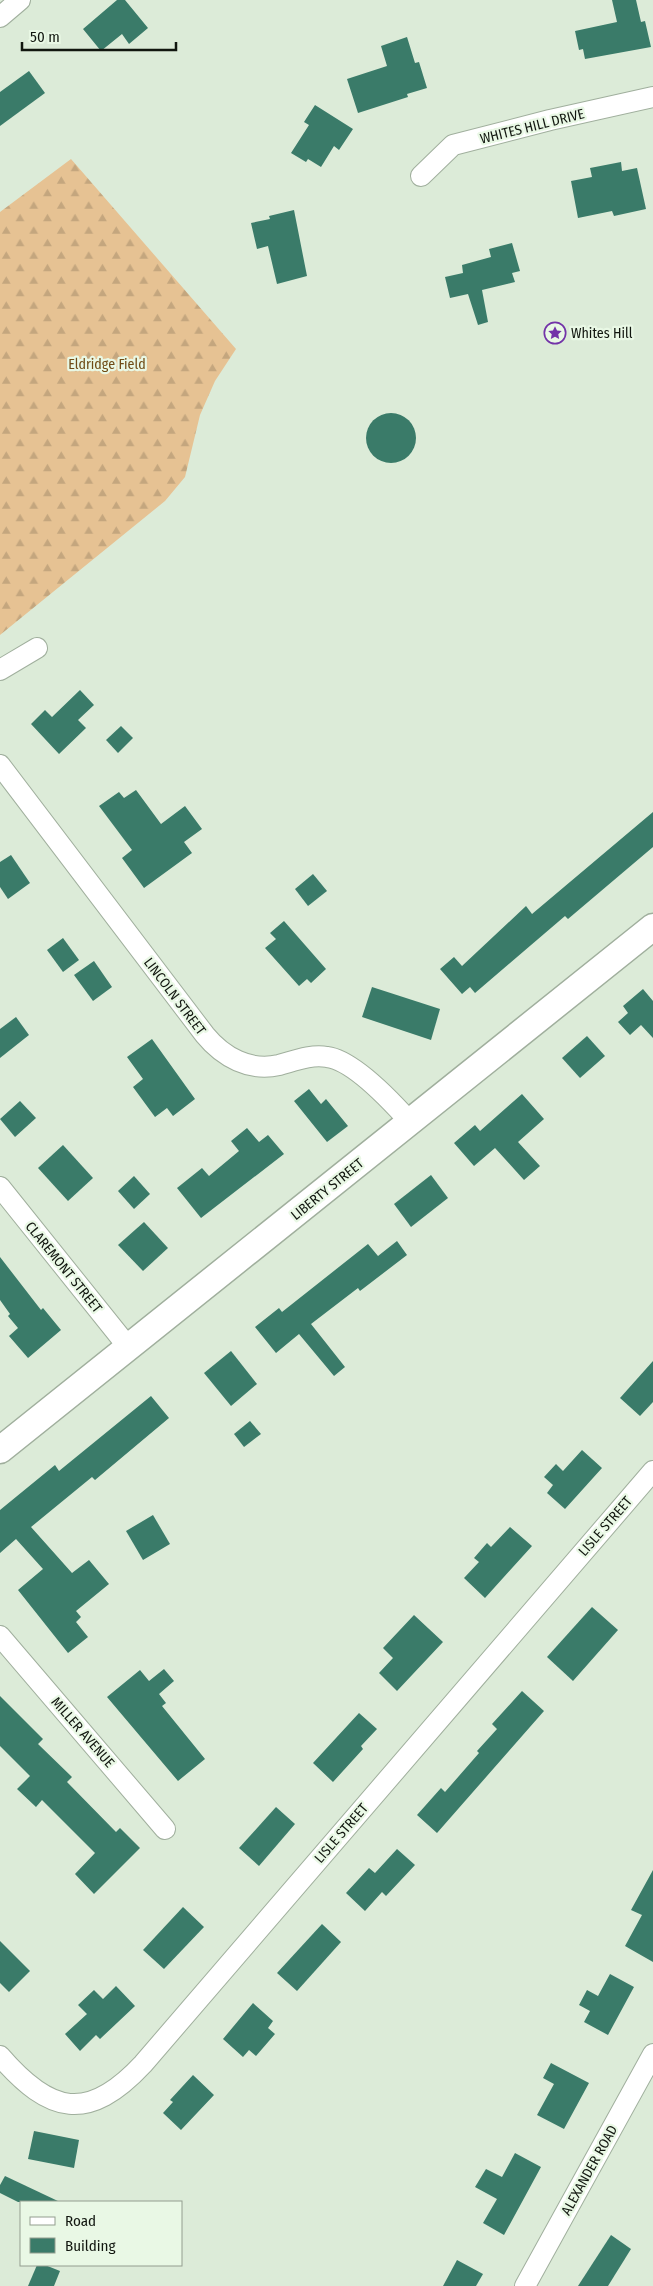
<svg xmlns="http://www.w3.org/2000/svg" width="653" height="2286" viewBox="0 0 653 2286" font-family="'Fira Sans Condensed',sans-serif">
	<defs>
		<pattern id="forest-firs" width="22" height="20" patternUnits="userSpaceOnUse" patternTransform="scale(1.25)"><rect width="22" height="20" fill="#e6c293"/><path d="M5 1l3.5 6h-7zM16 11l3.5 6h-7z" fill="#c4a67e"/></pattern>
	</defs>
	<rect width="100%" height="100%" fill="#dcebd8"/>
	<polygon fill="url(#forest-firs)" points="71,159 236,349 215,381 200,415 185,477 165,501 0,635 0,212"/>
	<g fill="#3a7b69">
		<polygon points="117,0 125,0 148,28 129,44 122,34 101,51 83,29"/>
		<polygon points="612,0 636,0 641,22 645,21 651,47 585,59 583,49 579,50 575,31 617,22"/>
		<polygon points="407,37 415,63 419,62 427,88 407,94 408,97 358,113 347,79 387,66 381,46"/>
		<polygon points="29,71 45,93 0,126 0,92"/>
		<polygon points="315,105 353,129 339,150 334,146 321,167 308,159 306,162 291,153 309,125 304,122"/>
		<polygon points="621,162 622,171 637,168 646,209 614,216 612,211 578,218 571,181 592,177 590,168"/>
		<polygon points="294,210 307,276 277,284 268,246 257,249 251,223 270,219 269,216"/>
		<polygon points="512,243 520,271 512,273 515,282 482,290 488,322 478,325 468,294 450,298 445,277 463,273 462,265 491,257 489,249"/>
		<circle cx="391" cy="438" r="25"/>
		<polygon points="80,690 94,705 78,720 86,728 59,754 31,724 45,710 52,717"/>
		<polygon points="121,726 133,738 118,753 106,740"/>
		<polygon points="136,790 161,824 185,806 202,829 184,842 192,853 144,888 122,858 132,850 99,806 119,792 124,798"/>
		<polygon points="653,812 653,847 568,919 565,916 475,993 470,987 462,994 440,969 454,957 462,966 526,906 532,914"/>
		<polygon points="11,855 30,883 8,899 0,887 0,862"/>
		<polygon points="313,874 327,891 308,906 295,889"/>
		<polygon points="284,921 326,969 311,983 307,979 299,986 265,948 276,939 270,933"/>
		<polygon points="63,938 79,960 63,972 47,950"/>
		<polygon points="94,961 112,987 93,1001 74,975"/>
		<polygon points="372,987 440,1009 431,1040 362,1017"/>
		<polygon points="643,989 653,1001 653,1038 641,1025 630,1035 618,1022 628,1013 623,1006"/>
		<polygon points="16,1017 29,1035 0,1058 0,1029"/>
		<polygon points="587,1036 605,1056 580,1078 562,1058"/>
		<polygon points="152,1039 195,1099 173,1116 167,1108 155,1117 133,1087 143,1079 127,1057"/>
		<polygon points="309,1089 321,1104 326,1099 348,1126 327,1142 294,1101"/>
		<polygon points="522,1094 544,1119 518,1142 540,1166 524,1180 495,1148 474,1166 454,1143 475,1125 480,1131"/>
		<polygon points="20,1101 36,1118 15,1137 0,1119"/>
		<polygon points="247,1128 259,1142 268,1135 284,1154 201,1218 177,1188 202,1168 209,1176 239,1151 231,1141"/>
		<polygon points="63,1145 93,1178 68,1201 38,1168"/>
		<polygon points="431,1175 448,1198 411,1227 394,1204"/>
		<polygon points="134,1176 150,1194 134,1209 118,1191"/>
		<polygon points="144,1222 168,1248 143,1271 118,1245"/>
		<polygon points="397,1241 407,1255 360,1291 358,1288 311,1324 345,1367 334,1376 299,1334 276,1353 255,1327 279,1308 282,1312 368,1244 378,1256"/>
		<polygon points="0,1257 41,1310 43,1308 61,1330 28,1358 9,1336 18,1328 8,1316 10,1314 0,1300"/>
		<polygon points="231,1351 257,1384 231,1406 204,1373"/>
		<polygon points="653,1361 653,1402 640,1416 620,1398"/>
		<polygon points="151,1396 169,1418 95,1480 92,1477 31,1527 72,1573 89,1560 109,1584 76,1611 81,1617 76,1622 88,1637 68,1653 18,1590 43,1569 16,1539 0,1553 0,1510 55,1465 59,1471"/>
		<polygon points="250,1421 261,1434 244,1447 234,1434"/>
		<polygon points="582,1450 602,1468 565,1509 547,1493 553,1485 544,1477 556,1464 563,1471"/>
		<polygon points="153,1515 170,1544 143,1560 126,1531"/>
		<polygon points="510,1527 532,1546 485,1598 464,1578 479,1562 474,1558 487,1543 491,1547"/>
		<polygon points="592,1607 618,1630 573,1681 547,1657"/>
		<polygon points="414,1615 443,1642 397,1691 379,1673 393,1658 383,1648"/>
		<polygon points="164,1669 174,1681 159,1694 166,1703 162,1706 205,1759 178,1781 107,1697 140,1670 149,1681"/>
		<polygon points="522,1691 544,1711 437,1833 417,1815 441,1788 445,1792 479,1753 477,1751 497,1729 492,1724"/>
		<polygon points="0,1696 43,1739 38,1744 72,1777 67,1782 116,1832 120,1828 140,1848 94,1894 75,1874 95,1853 42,1800 36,1807 17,1789 30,1776 0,1746"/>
		<polygon points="359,1713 377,1729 361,1746 363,1749 333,1782 313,1763"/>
		<polygon points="276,1807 295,1824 259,1866 239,1848"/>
		<polygon points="397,1849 415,1865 386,1896 382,1892 365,1911 346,1893 369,1868 375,1873"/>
		<polygon points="653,1870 653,1962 625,1946 642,1915 631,1910"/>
		<polygon points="183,1907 204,1927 164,1969 143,1950"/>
		<polygon points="322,1924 341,1942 297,1991 277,1973"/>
		<polygon points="0,1941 30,1971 9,1992 0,1983"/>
		<polygon points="610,1974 634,1987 608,2035 584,2022 590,2011 579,2005 587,1990 598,1996"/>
		<polygon points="116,1986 135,2006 100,2039 96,2035 80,2051 65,2034 87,2014 78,2005 94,1990 103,1999"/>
		<polygon points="253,2003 273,2021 268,2028 275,2034 256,2056 249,2050 243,2057 223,2039"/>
		<polygon points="551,2063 589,2083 564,2129 537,2115 554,2084 543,2078"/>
		<polygon points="193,2075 214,2095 181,2130 163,2113 173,2102 170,2100"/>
		<polygon points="34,2131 79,2140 74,2168 28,2159"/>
		<polygon points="515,2153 541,2167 504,2235 483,2223 497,2199 475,2187 486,2169 502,2177"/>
		<polygon points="5,2176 60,2202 18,2202 0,2193 0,2185"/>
		<polygon points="611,2235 631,2249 608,2286 578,2286"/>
		<polygon points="457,2260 483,2274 476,2286 443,2286"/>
		<polygon points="37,2265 45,2265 60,2271 54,2286 28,2286"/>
	</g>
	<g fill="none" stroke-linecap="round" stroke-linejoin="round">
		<g stroke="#a0af9d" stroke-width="22">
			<g id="minor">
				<polyline points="0,17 20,0"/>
				<polyline points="421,176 453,145 550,120 653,97"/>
				<polyline points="0,670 37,648"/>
				<path d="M0,765L205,1035C223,1057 250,1072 279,1065C294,1061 311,1054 327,1057C353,1060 393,1103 410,1122"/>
				<polyline points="0,1187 129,1348"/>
				<polyline points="0,1636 165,1829"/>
				<path d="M0,2056C50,2114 88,2123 143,2064L653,1471"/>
				<polyline points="525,2286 653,2054"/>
			</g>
		</g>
		<g stroke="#a0af9d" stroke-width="29">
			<polyline id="major" points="0,1450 653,927"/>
		</g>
		<use href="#minor" stroke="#fff" stroke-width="20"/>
		<use href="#major" stroke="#fff" stroke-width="26"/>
	</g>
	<defs>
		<g id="sight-ring" transform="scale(1.125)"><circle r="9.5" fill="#e9f8e5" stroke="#7333a8" stroke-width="1.5"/><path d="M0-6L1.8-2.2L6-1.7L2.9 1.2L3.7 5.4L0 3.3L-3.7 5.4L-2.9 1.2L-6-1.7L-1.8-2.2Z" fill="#7333a8"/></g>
	</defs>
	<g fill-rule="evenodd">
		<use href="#sight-ring" x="555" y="333"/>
	</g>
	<g text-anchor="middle" stroke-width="4.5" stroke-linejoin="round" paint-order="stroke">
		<g font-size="14" fill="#11160f" stroke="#e9f8e5">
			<text transform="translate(532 126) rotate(-14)" y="5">WHITES HILL DRIVE</text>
			<text transform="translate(175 996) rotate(53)" y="5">LINCOLN STREET</text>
			<text transform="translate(327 1189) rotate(-39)" y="5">LIBERTY STREET</text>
			<text transform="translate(64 1267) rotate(51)" y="5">CLAREMONT STREET</text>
			<text transform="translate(605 1526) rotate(-49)" y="5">LISLE STREET</text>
			<text transform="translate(83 1732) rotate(49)" y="5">MILLER AVENUE</text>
			<text transform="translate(341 1833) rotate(-49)" y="5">LISLE STREET</text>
			<text transform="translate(589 2170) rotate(-61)" y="5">ALEXANDER ROAD</text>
		</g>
		<g font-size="14" fill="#11160f" stroke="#e9f8e5" text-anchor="start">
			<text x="571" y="338">Whites Hill</text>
		</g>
		<g font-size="14" fill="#6f4b15" stroke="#e9f8e5">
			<text x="107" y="369">Eldridge Field</text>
		</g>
	</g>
	<rect x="20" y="2201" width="162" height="65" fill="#e9f8e5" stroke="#939e8f"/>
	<rect x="30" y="2217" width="25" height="8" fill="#ffffff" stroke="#939e8f"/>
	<text x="65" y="2226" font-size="15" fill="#11160f">Road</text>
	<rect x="30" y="2238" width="25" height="15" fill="#3a7b69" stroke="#939e8f"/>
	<text x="65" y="2251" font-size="15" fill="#11160f">Building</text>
	<path d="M22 42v8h154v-8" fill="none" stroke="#11160f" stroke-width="2.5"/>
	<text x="30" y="42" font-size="15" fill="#11160f" stroke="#e9f8e5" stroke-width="4" paint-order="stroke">50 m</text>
</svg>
